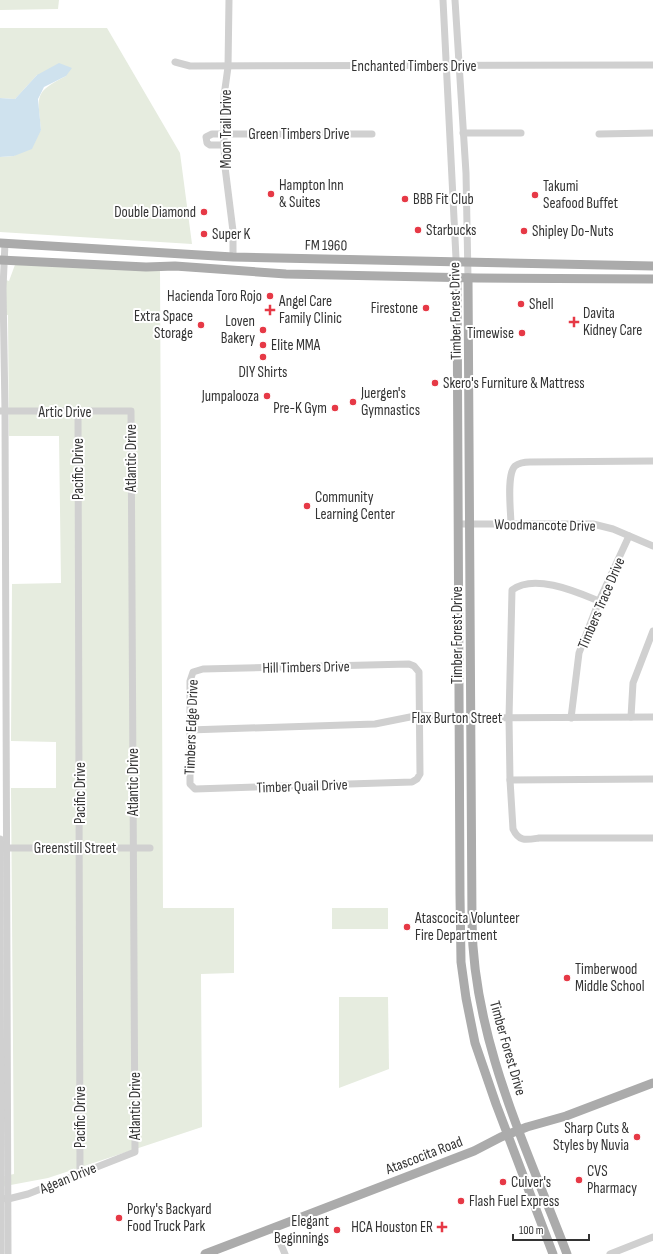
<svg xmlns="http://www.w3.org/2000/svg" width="653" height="1254" viewBox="0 0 653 1254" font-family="'Sofia Sans Condensed',sans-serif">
	<rect width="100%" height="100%" fill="#fff"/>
	<g fill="#e6ecdf">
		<polygon points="0,0 59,0 58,9 0,10"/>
		<path d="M0,28H107L180,153L192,244L0,232V157L14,156L41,130C38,95 33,93 66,76L37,75L15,99L0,98Z"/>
		<polygon points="16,262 160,267 163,908 234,908 234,973 201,974 202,1127 48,1178 0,1187 0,1177 14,1174 11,788 56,788 56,742 11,741 12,584 61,583 59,436 9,436 8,315 0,314 0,278 9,281"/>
		<rect x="332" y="908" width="56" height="21"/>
		<polygon points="339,997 388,997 389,1069 339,1088"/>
	</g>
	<polygon fill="#cfe2ee" points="59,63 72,68 66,76 44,87 38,99 41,130 32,149 14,156 0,157 0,98 15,99 37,75"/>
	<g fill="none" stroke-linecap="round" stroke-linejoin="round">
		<g stroke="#d0d0d0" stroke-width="7">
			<polyline points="229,0 228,67 224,96 224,145 225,167 233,231 233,257"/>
			<polyline points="443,0 457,278"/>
			<polyline points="455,0 466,173 468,278"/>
			<polyline points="175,62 190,66 653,65"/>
			<polyline points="463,133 521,133"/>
			<polyline points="599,134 653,133"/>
			<polyline points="224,145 210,145 207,143 206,137 212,134 372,134"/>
			<polyline points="5,243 3,288 5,412 8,1254"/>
			<polyline points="0,411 131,411 135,1152 28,1194 8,1199 0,1198"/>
			<polyline points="78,412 80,1173"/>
			<polyline points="458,524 593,524 613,529 653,546"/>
			<path d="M511,525C511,512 506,475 515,466C519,463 525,462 530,462L653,461"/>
			<path d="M599,601C577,592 534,573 512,590L509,718L510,780L513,829C519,842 526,840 539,838H653"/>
			<polygon points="409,664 414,666 419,672 420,774 417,779 412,782 195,789 190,784 190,681 193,672 203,669"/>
			<polyline points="631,717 633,683 653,631"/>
			<polyline points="571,718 579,653 599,601 629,536"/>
			<polyline points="189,730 375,724 420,715 459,718 653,717"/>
			<polyline points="510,780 653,779"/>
			<polyline points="0,839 1,1254"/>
			<polyline points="2,848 150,848"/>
			<polyline points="274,1228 285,1254"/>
			<polyline points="610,1254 653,1237"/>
		</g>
		<g stroke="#ababab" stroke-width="9">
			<polyline points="0,243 233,257 653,266"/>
			<polyline points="0,260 146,267 175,266 286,274 477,278 653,279"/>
			<polyline points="457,278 460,895 461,962 466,998 475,1043 496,1104 553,1254"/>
			<path d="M468,278L472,922C473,1039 526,1146 567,1254"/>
			<polyline points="205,1254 474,1151 501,1137 527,1127 566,1116 653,1083"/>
		</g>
	</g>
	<g fill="#e63946" stroke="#fff" stroke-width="1.5">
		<circle cx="271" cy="194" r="4"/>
		<circle cx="535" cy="195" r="4"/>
		<circle cx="405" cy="199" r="4"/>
		<circle cx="204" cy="212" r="4"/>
		<circle cx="418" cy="230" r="4"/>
		<circle cx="524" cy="231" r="4"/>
		<circle cx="204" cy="234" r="4"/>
		<circle cx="270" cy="296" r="4"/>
		<circle cx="521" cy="304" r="4"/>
		<circle cx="426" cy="308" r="4"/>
		<path d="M268 304h4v4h4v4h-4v4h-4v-4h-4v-4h4z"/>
		<path d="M572 316h4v4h4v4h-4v4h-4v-4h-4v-4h4z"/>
		<circle cx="201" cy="325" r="4"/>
		<circle cx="263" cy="330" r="4"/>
		<circle cx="522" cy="333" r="4"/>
		<circle cx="263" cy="345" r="4"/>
		<circle cx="263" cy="357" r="4"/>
		<circle cx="435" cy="383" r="4"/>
		<circle cx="267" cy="396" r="4"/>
		<circle cx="353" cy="402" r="4"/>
		<circle cx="335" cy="408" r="4"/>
		<circle cx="307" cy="506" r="4"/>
		<circle cx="407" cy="927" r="4"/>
		<circle cx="567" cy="978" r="4"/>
		<circle cx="637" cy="1137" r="4"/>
		<circle cx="579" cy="1180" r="4"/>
		<circle cx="503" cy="1182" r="4"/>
		<circle cx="461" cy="1201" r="4"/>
		<circle cx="119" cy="1218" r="4"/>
		<path d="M440 1221h4v4h4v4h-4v4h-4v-4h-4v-4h4z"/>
		<circle cx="337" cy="1230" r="4"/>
	</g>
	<g text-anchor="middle" stroke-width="4" stroke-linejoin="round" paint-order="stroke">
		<g font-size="15" fill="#333" stroke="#fff">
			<text x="414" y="71">Enchanted Timbers Drive</text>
			<text transform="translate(226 129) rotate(-90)" y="5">Moon Trail Drive</text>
			<text x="299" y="139">Green Timbers Drive</text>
			<text transform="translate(326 245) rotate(1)" y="5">FM 1960</text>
			<text transform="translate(455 311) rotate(-91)" y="5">Timber Forest Drive</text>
			<text x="65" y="417">Artic Drive</text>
			<text transform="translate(131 458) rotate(-90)" y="5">Atlantic Drive</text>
			<text transform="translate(78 469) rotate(-90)" y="5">Pacific Drive</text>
			<text transform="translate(545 525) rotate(1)" y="5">Woodmancote Drive</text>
			<text transform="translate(601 603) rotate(-67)" y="5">Timbers Trace Drive</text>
			<text transform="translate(457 635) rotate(-90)" y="5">Timber Forest Drive</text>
			<text transform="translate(306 667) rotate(-1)" y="5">Hill Timbers Drive</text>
			<text x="457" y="723">Flax Burton Street</text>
			<text transform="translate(191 727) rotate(-88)" y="5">Timbers Edge Drive</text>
			<text transform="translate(133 782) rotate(-90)" y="5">Atlantic Drive</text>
			<text transform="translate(302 786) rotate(-2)" y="5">Timber Quail Drive</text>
			<text transform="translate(80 793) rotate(-90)" y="5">Pacific Drive</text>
			<text x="75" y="853">Greenstill Street</text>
			<text transform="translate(508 1048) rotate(74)" y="5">Timber Forest Drive</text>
			<text transform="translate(135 1106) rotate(-90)" y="5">Atlantic Drive</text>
			<text transform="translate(80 1117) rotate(-90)" y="5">Pacific Drive</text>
			<text transform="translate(424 1155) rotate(-21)" y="5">Atascocita Road</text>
			<text transform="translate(68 1178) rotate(-22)" y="5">Agean Drive</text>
		</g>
		<g font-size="15" fill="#333" stroke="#fff" text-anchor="start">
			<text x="279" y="190">Hampton Inn<tspan x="279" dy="17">&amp; Suites</tspan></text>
			<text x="543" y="191">Takumi<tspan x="543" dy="17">Seafood Buffet</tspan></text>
			<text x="413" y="204">BBB Fit Club</text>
			<text x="196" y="217" text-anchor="end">Double Diamond</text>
			<text x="426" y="235">Starbucks</text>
			<text x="532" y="236">Shipley Do-Nuts</text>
			<text x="212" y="239">Super K</text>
			<text x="262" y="301" text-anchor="end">Hacienda Toro Rojo</text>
			<text x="279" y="306">Angel Care<tspan x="279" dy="17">Family Clinic</tspan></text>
			<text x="529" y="309">Shell</text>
			<text x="418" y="313" text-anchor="end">Firestone</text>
			<text x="583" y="318">Davita<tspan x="583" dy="17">Kidney Care</tspan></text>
			<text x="193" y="321" text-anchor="end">Extra Space<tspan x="193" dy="17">Storage</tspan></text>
			<text x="255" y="326" text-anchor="end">Loven<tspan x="255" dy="17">Bakery</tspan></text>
			<text x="514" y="338" text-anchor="end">Timewise</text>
			<text x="271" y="350">Elite MMA</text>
			<text x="263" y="377" text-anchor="middle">DIY Shirts</text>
			<text x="443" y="388">Skero's Furniture &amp; Mattress</text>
			<text x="361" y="398">Juergen's<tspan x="361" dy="17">Gymnastics</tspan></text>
			<text x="259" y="401" text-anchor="end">Jumpalooza</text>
			<text x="327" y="413" text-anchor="end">Pre-K Gym</text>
			<text x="315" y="502">Community<tspan x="315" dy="17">Learning Center</tspan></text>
			<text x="415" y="923">Atascocita Volunteer<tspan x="415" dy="17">Fire Department</tspan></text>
			<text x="575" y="974">Timberwood<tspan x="575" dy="17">Middle School</tspan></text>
			<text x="629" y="1133" text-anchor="end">Sharp Cuts &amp;<tspan x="629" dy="17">Styles by Nuvia</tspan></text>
			<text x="587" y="1176">CVS<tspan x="587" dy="17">Pharmacy</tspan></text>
			<text x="511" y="1187">Culver's</text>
			<text x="469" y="1206">Flash Fuel Express</text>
			<text x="127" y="1214">Porky's Backyard<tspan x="127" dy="17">Food Truck Park</tspan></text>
			<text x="329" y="1226" text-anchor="end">Elegant<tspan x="329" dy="17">Beginnings</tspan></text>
			<text x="433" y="1232" text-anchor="end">HCA Houston ER</text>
		</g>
	</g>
	<path d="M513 1234v6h76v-6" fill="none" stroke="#333333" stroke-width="2"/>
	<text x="519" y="1234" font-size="12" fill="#333333" stroke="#ffffff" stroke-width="3" paint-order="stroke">100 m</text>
</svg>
